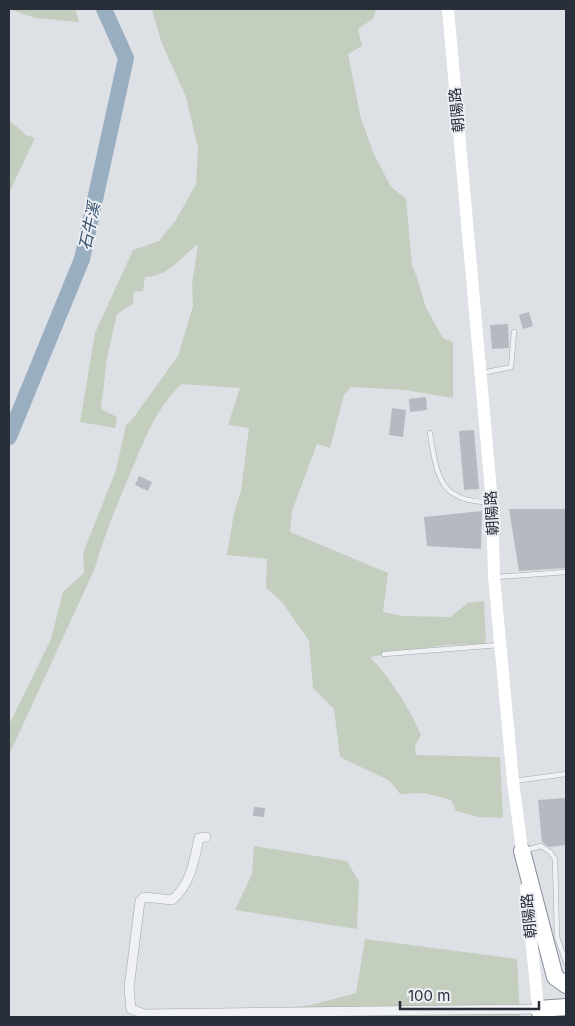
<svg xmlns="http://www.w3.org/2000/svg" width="575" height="1026" viewBox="0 0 575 1026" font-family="Inter,'Noto Sans TC',sans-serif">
	<rect width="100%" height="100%" fill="#dde0e5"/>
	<g fill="#c3cebf">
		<polygon points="9,9 75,9 79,22 35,18"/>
		<path d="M152,9H376L373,19L358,29L362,46L348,54L360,115L373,152L391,187L406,199L412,266L417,277L426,308L443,338L453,342V398L405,390L351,387L344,395L330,448L317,444L292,511L290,532L388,573L383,612L404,616L450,617L468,603L484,601L486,644L444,645L370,657C392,680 408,706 421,735L415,746L416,755L500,757L503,818L479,817L456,811L451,800L425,793L400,794L390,781L340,757L334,709L313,688L309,641L282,602L266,588L267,559L227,555L234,513L241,491L249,428L228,425L240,388L181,384C152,414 143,444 127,481C115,510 103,538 95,568L9,755V725L51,639L63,592L84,573L83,553L116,470L126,425L131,421L178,356L193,306L192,285L198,244C180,258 169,276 145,277L143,291L134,292L133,304L117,314L107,358L101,409L117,417L115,428L80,422L95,333L133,250L159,241L176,220L196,184L198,148L186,97L161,41Z"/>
		<polygon points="9,120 26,135 35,138 9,193"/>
		<polygon points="254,846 347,861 359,882 357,929 235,910 252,874"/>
		<polygon points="365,939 517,959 520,1017 197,1017 311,1005 356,993"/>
	</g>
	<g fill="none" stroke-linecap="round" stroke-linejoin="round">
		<polyline stroke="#9aaec2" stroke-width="16" points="9,437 82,259 126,58 104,9"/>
	</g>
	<g fill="#b5b9c1">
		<polygon points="529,312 533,326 523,329 519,315"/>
		<polygon points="508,324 509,348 492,349 490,325"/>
		<polygon points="426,397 427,410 410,412 409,399"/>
		<polygon points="392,408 406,410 403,437 389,435"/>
		<polygon points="474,430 479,489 464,490 459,431"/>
		<polygon points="139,476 152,482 148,491 135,485"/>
		<polygon points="509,509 566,509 566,568 519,571"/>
		<polygon points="482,511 481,549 427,546 424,517"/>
		<polygon points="566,798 566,845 549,847 542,842 538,800"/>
		<polygon points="254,807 265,808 264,817 253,816"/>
	</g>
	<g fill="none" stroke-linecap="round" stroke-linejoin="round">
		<g stroke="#a3a7ae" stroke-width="5.5">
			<g id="lane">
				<polyline points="482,373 511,367 514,332"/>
				<path d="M430,433C437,476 439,503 491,502"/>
				<polyline points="496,577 566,572"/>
				<polyline points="384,654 499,645"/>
				<polyline points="514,781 566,774"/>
				<polyline points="526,850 541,846 550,852 555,859 557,937 566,962"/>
			</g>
		</g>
		<g stroke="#a3a7ae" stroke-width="10">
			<path id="street" d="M206,837L199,838C194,861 191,884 172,900L144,897L140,901L129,988L131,1009L144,1014L538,1009"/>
		</g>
		<g stroke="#868e9a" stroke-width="18">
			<g id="highway">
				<polyline points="522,851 555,977 566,985"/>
				<polyline points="538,1009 566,1007"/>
			</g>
		</g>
		<use href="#lane" stroke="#eff1f4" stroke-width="4.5"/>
		<use href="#street" stroke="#eff1f4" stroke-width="9"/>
		<g stroke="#fff" stroke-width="12">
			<polyline points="448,9 492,502 494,577 513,781 523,858"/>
			<polyline points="526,888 539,1017"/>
		</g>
		<use href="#highway" stroke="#fff" stroke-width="16"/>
	</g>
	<g text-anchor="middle" stroke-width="4" stroke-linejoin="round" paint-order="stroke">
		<g font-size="15" fill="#282f3a" stroke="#eceff3">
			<text transform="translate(457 110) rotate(-95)" y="5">朝陽路</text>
			<text transform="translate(492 513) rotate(-93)" y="5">朝陽路</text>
			<text transform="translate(529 916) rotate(-96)" y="5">朝陽路</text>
		</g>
		<g font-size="16" font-style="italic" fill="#364e6a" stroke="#eceff3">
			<text transform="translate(89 226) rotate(-78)" y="6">石牛溪</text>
		</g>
	</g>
	<rect width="575" height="1026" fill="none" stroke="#282f3a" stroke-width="20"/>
	<path d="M400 1001v8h139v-8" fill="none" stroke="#282f3a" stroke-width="2.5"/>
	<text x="408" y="1001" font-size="15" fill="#282f3a" stroke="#eceff3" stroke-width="4" paint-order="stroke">100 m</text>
</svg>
